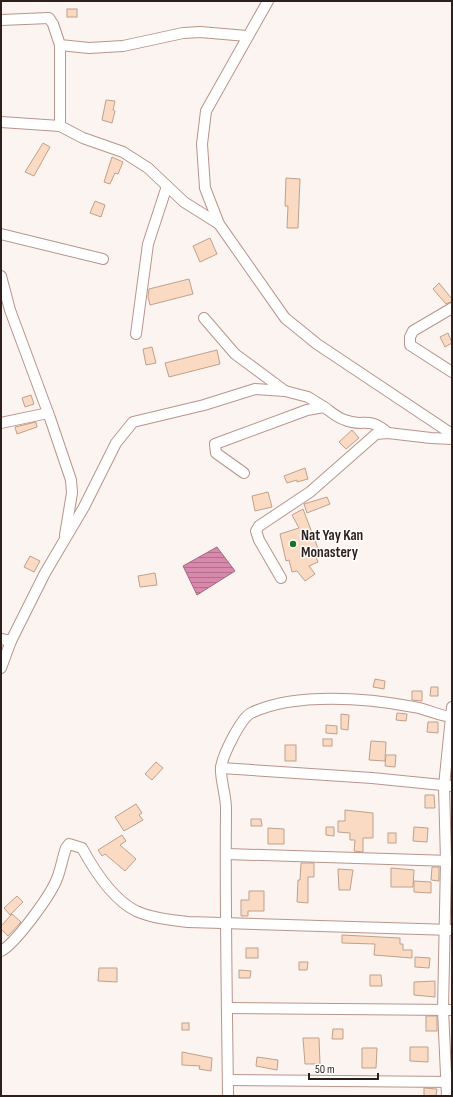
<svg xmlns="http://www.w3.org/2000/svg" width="453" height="1097" viewBox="0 0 453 1097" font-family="'Sofia Sans Condensed',sans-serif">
	<defs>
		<pattern id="water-rules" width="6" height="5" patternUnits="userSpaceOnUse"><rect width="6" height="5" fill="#d889ab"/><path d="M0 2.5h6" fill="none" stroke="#b06f8a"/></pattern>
	</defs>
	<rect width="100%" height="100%" fill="#fcf4f1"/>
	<polygon fill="url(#water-rules)" stroke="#a56980" points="217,547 235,571 197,595 183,566"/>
	<g fill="#fadac3" stroke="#bfa18b">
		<rect x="67" y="9" width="10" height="8"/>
		<polygon points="106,100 115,101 113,110 115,111 112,123 102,120"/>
		<polygon points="43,143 50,147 34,176 25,172"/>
		<polygon points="112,157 123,162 118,174 115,173 110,184 104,182"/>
		<polygon points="286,178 300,179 298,228 287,228 288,206 285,206"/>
		<polygon points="95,201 105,205 101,217 90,213"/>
		<polygon points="210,238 217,254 200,262 193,246"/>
		<polygon points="189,279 193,294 150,305 148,297 149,289"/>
		<polygon points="439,283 452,299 451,302 446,304 433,289"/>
		<polygon points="448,333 452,343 445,347 440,337"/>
		<polygon points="152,347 156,363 146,365 143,349"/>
		<polygon points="217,350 220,364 169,377 165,363"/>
		<polygon points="31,395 34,404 25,407 22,398"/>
		<polygon points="36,422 37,427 17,434 15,427"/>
		<polygon points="352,430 359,438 346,449 339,442"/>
		<polygon points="305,468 308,479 297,482 297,480 287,483 284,476"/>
		<polygon points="268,492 272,507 255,511 252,496"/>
		<polygon points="327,497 330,504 307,513 304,504"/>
		<polygon points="303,509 319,551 314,552 318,562 309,566 315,574 305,581 297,571 292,572 289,560 286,561 280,534 299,528 292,515"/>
		<polygon points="30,556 40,561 34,572 24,567"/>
		<polygon points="155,573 157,585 140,587 138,576"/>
		<polygon points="375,679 385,681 384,689 373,687"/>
		<polygon points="431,687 438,687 438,696 430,696"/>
		<polygon points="412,691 422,691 422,701 412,700"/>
		<polygon points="397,713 407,714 406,721 396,720"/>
		<polygon points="341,714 349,715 348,730 341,729"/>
		<polygon points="428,722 438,722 438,733 427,732"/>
		<polygon points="326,725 337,726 337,734 326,733"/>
		<rect x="323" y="739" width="9" height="7"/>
		<polygon points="371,741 386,742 385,761 369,760"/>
		<rect x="285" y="745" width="11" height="16"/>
		<polygon points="386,755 396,755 395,767 385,766"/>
		<polygon points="156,762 163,768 152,780 145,774"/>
		<polygon points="425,795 434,795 435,808 425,808"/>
		<polygon points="136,804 142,813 139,815 143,820 124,831 115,817"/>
		<polygon points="345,810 373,813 373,838 363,838 363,852 354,851 355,840 350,840 350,833 338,832 338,821 345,821"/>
		<polygon points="251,819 261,819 262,826 251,826"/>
		<polygon points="326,827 334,827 334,836 326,835"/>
		<polygon points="414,827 428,828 427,842 413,841"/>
		<polygon points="268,828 284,829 284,844 268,844"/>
		<rect x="388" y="833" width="8" height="10"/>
		<polygon points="122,835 126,841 120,845 136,859 125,871 105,854 102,856 98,850"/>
		<polygon points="301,863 314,863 314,877 308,877 308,903 297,902 298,880 300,880"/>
		<polygon points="432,867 439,867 439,881 431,880"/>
		<polygon points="391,868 414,870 413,887 391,887"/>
		<polygon points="338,869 353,870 350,890 339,890"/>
		<polygon points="414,881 431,882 431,893 414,892"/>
		<polygon points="249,891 264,891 264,911 248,911 248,916 241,916 241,900 249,900"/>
		<polygon points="17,896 23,902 10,915 4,908"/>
		<polygon points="12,914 21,922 8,936 1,929 1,926"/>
		<polygon points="342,935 400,938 400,944 403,944 403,950 412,950 412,958 374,955 375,944 342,943"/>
		<rect x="246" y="948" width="12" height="10"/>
		<polygon points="415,957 430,958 429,968 415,967"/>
		<polygon points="299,962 308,962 307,970 299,970"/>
		<polygon points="99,968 117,968 117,982 98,981"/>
		<polygon points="239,970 251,971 250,978 239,978"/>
		<polygon points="370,975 381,975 382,986 370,986"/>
		<polygon points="435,981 435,997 414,995 414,982"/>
		<rect x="426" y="1016" width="11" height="15"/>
		<rect x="182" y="1023" width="7" height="7"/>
		<polygon points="333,1029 343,1029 343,1039 332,1039"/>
		<polygon points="303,1038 319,1038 320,1064 305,1064"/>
		<polygon points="410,1047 428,1047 428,1062 410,1061"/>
		<polygon points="362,1048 377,1048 376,1068 362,1068"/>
		<polygon points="182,1052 212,1058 211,1071 199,1069 200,1066 182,1065"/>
		<polygon points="257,1057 278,1060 277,1070 256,1066"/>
		<polygon points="424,1088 437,1089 436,1096 424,1096"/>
	</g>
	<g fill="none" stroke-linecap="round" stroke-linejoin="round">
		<g stroke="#b9948a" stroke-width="12">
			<g id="street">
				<polyline points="268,1 206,111 202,144 205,188 219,224 285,318 317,344 452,434"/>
				<polyline points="1,20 49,18 53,24 60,45 89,48 123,46 183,33 200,32 247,36"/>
				<polyline points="1,122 60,126 83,138 123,152 148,168 184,202 219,224"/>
				<polyline points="60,126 60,45"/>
				<polyline points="1,234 103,259"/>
				<polyline points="1,276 10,310 50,418 71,480 72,493 65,535"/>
				<polyline points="452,308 413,331 410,337 410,345 452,372"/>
				<polyline points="204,318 235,354 285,391"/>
				<polyline points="136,334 148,244 167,186"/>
				<polyline points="1,423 48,413"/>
				<path d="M244,473L216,453L215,444L307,410L324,407C330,411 337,418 345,420C364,428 367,415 388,433"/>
				<polyline points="281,578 259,540 256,531 259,526 310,492 376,434 388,433 431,438 452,439"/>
				<polyline points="1,639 11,641"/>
				<polyline points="1,668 11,641 45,573 84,507 116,443 133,422 204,405 255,389 285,391 308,397 324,407"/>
				<polyline points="221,768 372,778 452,786"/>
				<polyline points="226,854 451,861"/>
				<path d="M1,951C16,943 49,897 56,881C61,870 62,859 66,848L69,844L82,848C94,870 112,899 136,911C152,918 170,920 188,922L452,930"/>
				<polyline points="227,1008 452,1010"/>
				<polyline points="228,1080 452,1082"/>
				<path d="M228,1096C227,1001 225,907 226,812C227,798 220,779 221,768C222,756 241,718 251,713C295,692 367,698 414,707C427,709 439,716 452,717"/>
				<polyline points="447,1096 443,1010 446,861 444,786 452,707"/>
			</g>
		</g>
		<use href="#street" stroke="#fff" stroke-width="10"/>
	</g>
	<circle fill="#1c731f" stroke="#fff" stroke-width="1.5" cx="293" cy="544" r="4"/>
	<g text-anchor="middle" stroke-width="3" stroke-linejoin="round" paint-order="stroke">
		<g font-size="15" font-weight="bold" fill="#2d1f1b" stroke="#fff" text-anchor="start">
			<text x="301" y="540">Nat Yay Kan<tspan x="301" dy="17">Monastery</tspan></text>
		</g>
	</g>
	<rect width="453" height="1097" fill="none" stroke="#2d1f1b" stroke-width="4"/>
	<path d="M309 1073v6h69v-6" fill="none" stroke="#2d1f1b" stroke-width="2"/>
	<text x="315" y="1073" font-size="12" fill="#2d1f1b" stroke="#ffffff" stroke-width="3" paint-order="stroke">50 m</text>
</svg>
